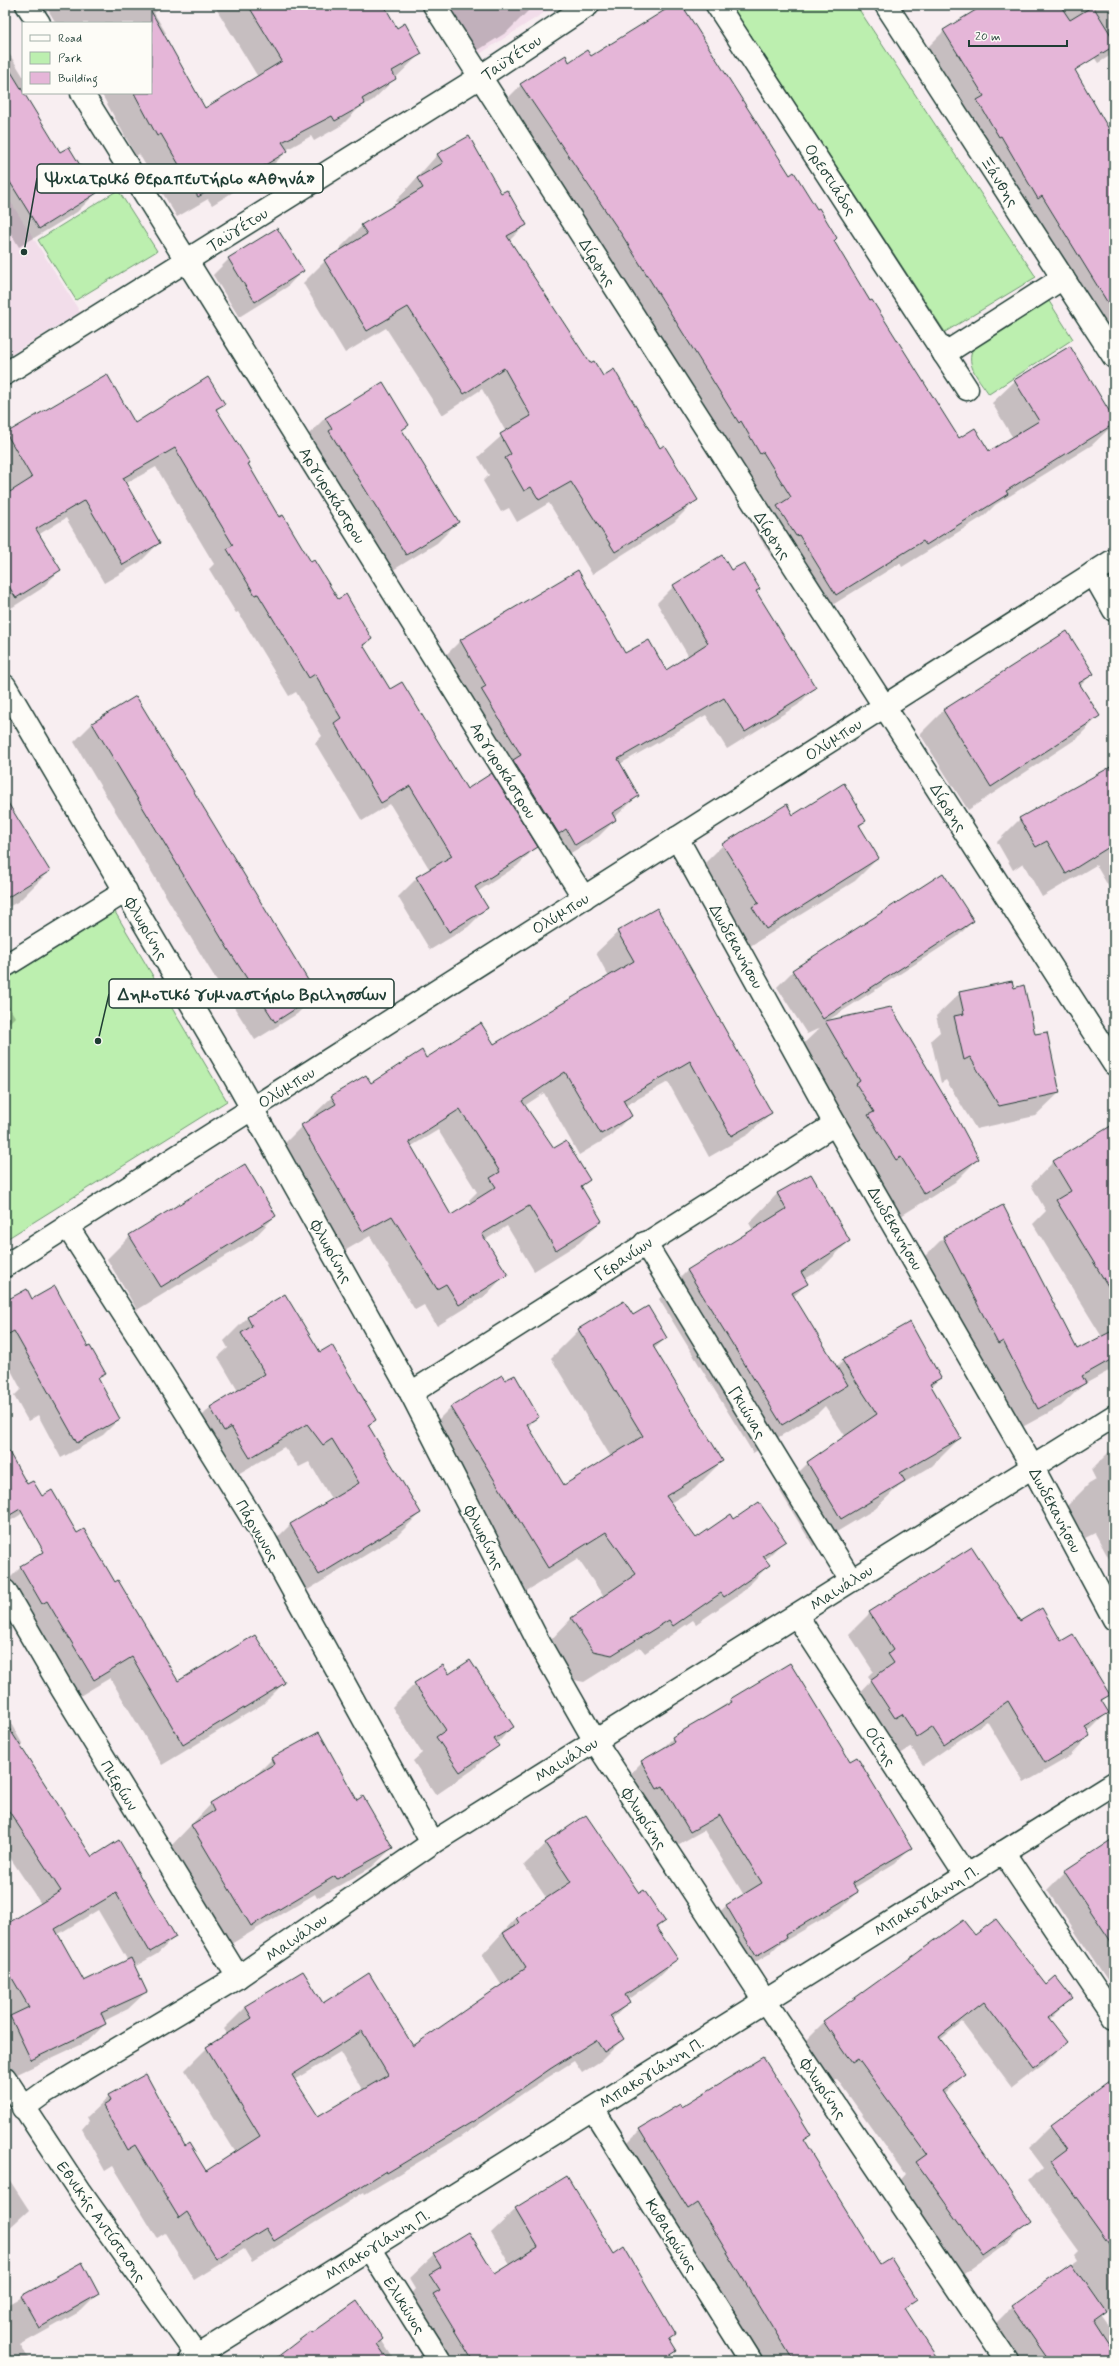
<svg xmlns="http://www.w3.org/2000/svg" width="1119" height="2366" viewBox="0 0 1119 2366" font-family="Mynerve,sans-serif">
	<rect width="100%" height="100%" fill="#f8eef1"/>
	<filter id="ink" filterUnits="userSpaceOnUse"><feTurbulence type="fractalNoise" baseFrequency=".025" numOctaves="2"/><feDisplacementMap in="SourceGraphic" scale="8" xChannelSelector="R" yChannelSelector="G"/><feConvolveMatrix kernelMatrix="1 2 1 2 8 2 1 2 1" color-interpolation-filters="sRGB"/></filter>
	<g filter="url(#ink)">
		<g fill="#f2ddea">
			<polygon points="444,5 556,5 475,57"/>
			<polygon points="5,193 80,312 5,358"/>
		</g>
		<g fill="#bcefaf" stroke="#6e9672">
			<polygon points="731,5 856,5 1036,277 945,332"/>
			<polygon points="118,190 157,251 76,300 38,240"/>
			<path d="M1047,298L1073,339L989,394C979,379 965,366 973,348Z"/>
			<polygon points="115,912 227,1101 5,1240 5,980"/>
		</g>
		<g fill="#0003" fill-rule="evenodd">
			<polygon points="45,5 167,5 154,13 166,33 163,35 205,110 258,77 214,5 383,5 397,29 421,53 373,100 359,108 342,125 314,141 311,136 286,150 287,151 266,172 212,205 208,199 177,217 139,154 136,156 101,93 151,93 151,23 56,23"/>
			<polygon points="431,5 534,5 507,32 464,59"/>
			<polygon points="675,5 681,5 959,439 988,453 1013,438 992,403 1015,381 1114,421 1114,424 1092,445 995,505 984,516 902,567 900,563 813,617 776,557 773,559 755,530 767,518 498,108 521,85 565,56 569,63 590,57"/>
			<polygon points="986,5 1114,5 1114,56 1113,54 1098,63 1090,51 1074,71 1114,140 1114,361 923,52 944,31"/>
			<polygon points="5,47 23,76 23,93 26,93 24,95 60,154 96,193 77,212 19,247 5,223"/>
			<polygon points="438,154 500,195 525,225 509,241 589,365 603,377 696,500 674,522 592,574 549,503 517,522 509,508 501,512 483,481 489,475 478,457 506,432 482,389 442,415 386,328 345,353 303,283 325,261 342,251 340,248 362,226 398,204 396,201"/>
			<polygon points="229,259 302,271 287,287 239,317 213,275"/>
			<polygon points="107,375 135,424 223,404 216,411 247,465 279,518 310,563 337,601 371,639 363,647 389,690 466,791 536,847 517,866 477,892 487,908 468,927 430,950 398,897 417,878 430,870 390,804 362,821 315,743 322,736 296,692 289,696 238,612 236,613 209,569 214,564 156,467 125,484 159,543 140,562 104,583 66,518 38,535 60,570 41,589 5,612 5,496 10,493 5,483 5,435"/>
			<polygon points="325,418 408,425 402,431 458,522 437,543 385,575 304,439"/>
			<polygon points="578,572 625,655 665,671 689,657 657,603 674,586 731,572 758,589 755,592 815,687 798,705 727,749 706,715 620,764 638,796 614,818 615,820 598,837 557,861 548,846 541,850 496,778 503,771 443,658 460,641"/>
			<polygon points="1067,632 1093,673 1080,686 1099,716 1076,739 968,810 920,734 943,711"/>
			<polygon points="93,723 316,995 297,1014 255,1040 209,968 74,742"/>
			<polygon points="1114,766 1114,896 1096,865 1042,897 1023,863 1013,870 997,842 1020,819"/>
			<polygon points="5,800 49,871 19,901 5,909"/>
			<polygon points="793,816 865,821 859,827 878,858 855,881 742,951 700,868 723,845"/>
			<polygon points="973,921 957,937 827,1021 978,1159 955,1182 901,1216 833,1108 837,1104 802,1045 820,1028 807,1034 777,987 793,971"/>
			<path d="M618,932L771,1113L749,1134L709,1157L668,1082L625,1106L630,1116L609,1137L579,1155L544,1093L524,1106L553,1149L588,1180L581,1188L601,1221L579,1243L534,1271L507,1226L485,1240L506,1274L485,1296L437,1326L424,1305L415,1310L370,1236L341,1253L280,1148L302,1126L311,1120L310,1118L332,1097L371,1084L426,1059L493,1045L609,977L596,953ZM438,1130L477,1192L469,1200L471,1204L451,1216L410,1147Z"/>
			<polygon points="1014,989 1059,1093 1035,1116 976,1129 946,1080 941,1083 931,1040 940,1032 936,1016 960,993"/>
			<polygon points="5,1000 15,1017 5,1027"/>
			<polygon points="1114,1125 1114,1368 1083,1385 1061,1406 1015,1431 920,1261 943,1238 1003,1206 1077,1350 1102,1337 1033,1224 1046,1211 1031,1185 1054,1161"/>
			<polygon points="811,1175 849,1241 820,1270 805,1279 807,1284 793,1297 836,1368 843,1361 910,1323 940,1378 931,1387 960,1438 932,1466 900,1485 875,1509 813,1546 780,1491 808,1463 846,1437 825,1406 818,1413 753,1453 659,1299 687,1271 753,1230 749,1223 777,1194"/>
			<polygon points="275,1216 252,1240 137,1310 107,1259 130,1236"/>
			<polygon points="54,1287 88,1348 104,1373 98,1380 119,1419 103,1435 61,1458 38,1415 28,1421 14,1396 21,1389 5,1359 5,1312"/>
			<polygon points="285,1295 319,1354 375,1420 368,1427 420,1513 397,1536 296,1597 267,1548 290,1525 332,1500 309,1462 299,1467 284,1447 226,1481 187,1431 210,1408 238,1391 218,1357 228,1348 224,1341 247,1318"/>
			<polygon points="633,1317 666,1338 654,1349 722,1461 694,1489 670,1503 696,1539 734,1520 784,1541 765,1560 769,1565 741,1593 696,1624 693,1620 645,1653 640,1647 584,1682 565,1678 544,1647 571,1619 604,1597 578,1559 520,1595 422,1436 450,1408 502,1377 538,1416 528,1427 564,1486 611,1457 551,1358 579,1330"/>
			<polygon points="5,1447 35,1499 20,1515 5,1524"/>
			<polygon points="1114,1447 1114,1568 1095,1533 1085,1538 1067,1506 1089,1484 1096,1480 1091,1470"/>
			<polygon points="971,1548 1019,1622 1061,1642 1108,1695 1101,1702 1107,1713 1087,1733 1089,1736 1069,1757 1024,1783 987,1721 923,1765 911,1747 896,1757 850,1702 871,1680 868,1676 873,1671 849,1634 870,1613"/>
			<polygon points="21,1567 178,1683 284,1683 263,1704 162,1765 110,1678 73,1700 5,1583"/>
			<polygon points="789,1664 849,1763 910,1848 895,1863 854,1888 857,1892 841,1908 778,1945 769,1954 740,1971 710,1921 726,1906 744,1895 704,1830 674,1847 626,1778 642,1762 658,1753 673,1738"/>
			<polygon points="442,1666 448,1676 513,1726 474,1769 436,1795 413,1761 422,1753 392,1707 415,1684"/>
			<path d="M5,1713L23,1745L20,1748L91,1858L175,1937L157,1954L134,1967L146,1992L128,2009L104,2021L105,2024L88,2041L13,2076L5,2059V2023L8,2019L5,2013V1926L41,1904L5,1850ZM98,1910L128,1961L84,1982L57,1935Z"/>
			<polygon points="272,1759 356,1801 392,1848 372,1867 317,1898 315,1894 231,1944 172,1845 211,1804 253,1778"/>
			<polygon points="1114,1838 1114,1990 1047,1890 1065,1872"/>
			<path d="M546,1844L639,1895L664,1921L656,1929L677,1959L655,1980L627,2000L629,2003L611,2020L623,2039L602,2060L582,2073L574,2061L528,2090L459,2138L365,2194L364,2192L252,2262L244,2249L194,2280L165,2233L157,2238L113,2166L105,2171L82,2129L89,2121L87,2117L109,2096L184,2147L205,2172L236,2153L185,2070L207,2048L228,2035L224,2029L246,2007L322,2004L413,2047L502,1986L482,1955L516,1918L547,1899L524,1865ZM340,2052L363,2091L317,2118L294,2080Z"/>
			<polygon points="963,1922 974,1937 1047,1986 1071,1999 1049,2021 1066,2042 1045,2063 1012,2088 962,2022 940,2040 965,2074 944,2094 1031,2220 1010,2241 961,2276 896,2184 905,2174 837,2079 831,2083 803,2043 824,2022"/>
			<polygon points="1105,2087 1114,2100 1114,2306 1101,2317 1114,2335 1114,2361 1016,2361 992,2327 1013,2306 1078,2259 1075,2254 1079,2250 1030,2182 1044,2168 1029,2148 1050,2127"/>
			<polygon points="681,2108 809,2135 803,2141 879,2266 916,2300 905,2310 938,2360 943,2356 946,2361 761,2361 620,2150 640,2130"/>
			<polygon points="5,2173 29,2210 5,2232"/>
			<polygon points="566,2177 614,2255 674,2334 668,2339 675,2351 665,2361 434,2361 406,2299 415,2289 409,2279 434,2255 495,2275 510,2265 491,2233 516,2209"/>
			<polygon points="82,2263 98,2294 81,2311 20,2345 30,2361 5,2361 5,2306"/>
			<polygon points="357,2303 395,2361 277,2361 292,2346"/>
		</g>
		<g fill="#e5b6d8" stroke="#1f3d34" fill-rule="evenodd">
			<polygon points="248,5 384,5 397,28 405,23 422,54 392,71 396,79 362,99 365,104 335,121 332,116 282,142 288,151 233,185 230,178 198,197 161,134 157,136 134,93 151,93 151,11 205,108 282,61"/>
			<polygon points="673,5 682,5 790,175 794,172 817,209 819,208 837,238 834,241 870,301 872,300 959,438 975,428 989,451 1039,421 1014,380 1070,346 1114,419 1114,424 1006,491 1008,494 926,545 923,541 836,595 799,535 796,536 777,506 791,497 763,452 760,454 741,421 739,423 622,235 520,84 566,55 569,62 587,50 591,56"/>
			<polygon points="984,5 1060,5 1070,20 1093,6 1114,40 1114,46 1075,70 1114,138 1114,313 1042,196 1038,199 1001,136 999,137 977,100 984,96 943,30"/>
			<polygon points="5,62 60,152 69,147 97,193 39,229 5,174"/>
			<polygon points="469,136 501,193 507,190 527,225 507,236 590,363 594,361 603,376 614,369 660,448 664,445 698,500 615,552 571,482 539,500 531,487 524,491 505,458 511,454 500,434 531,416 504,368 464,394 408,307 367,331 324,260 367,234 361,225 423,188 417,178 443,163 437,154"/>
			<polygon points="277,228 304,271 255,302 228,258"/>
			<polygon points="107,374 135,423 208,377 225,404 216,409 250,463 248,464 279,517 283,515 311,562 314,560 338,599 346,594 372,639 363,645 390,689 402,682 467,789 492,773 538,847 475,887 488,908 449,932 416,877 452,856 410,786 381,803 334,723 341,718 315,674 309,678 258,594 255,595 227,549 233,545 175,448 123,478 160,543 123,565 85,500 36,529 61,570 16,598 5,580 5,495 32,478 6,433"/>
			<polygon points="383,382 409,425 402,430 459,522 406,555 329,431 332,429 325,418"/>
			<polygon points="722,555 731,570 744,563 760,589 756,591 816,688 745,732 724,698 618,759 639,796 612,813 616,820 575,845 566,829 559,834 513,760 521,755 481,689 486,686 460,640 578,570 625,653 649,640 666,670 708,643 673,585"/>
			<polygon points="1067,631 1094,674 1079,683 1100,716 991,787 943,710"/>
			<polygon points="136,696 317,995 275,1022 228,949 92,723"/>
			<polygon points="1114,765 1114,844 1066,874 1047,841 1036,847 1019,818"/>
			<polygon points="844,783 866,821 859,825 879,858 766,929 752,907 759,903 722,844 787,804 793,815"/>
			<polygon points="5,798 50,871 5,899"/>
			<polygon points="943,873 974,921 823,1019 792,970"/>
			<path d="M657,908L772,1113L731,1136L690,1061L623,1100L632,1116L601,1134L565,1072L522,1101L554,1148L566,1141L590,1180L581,1186L602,1221L556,1250L529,1206L482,1234L508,1275L459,1305L446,1284L437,1289L392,1216L363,1232L301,1125L336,1104L331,1096L366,1075L371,1083L422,1050L426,1058L481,1023L494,1044L634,961L617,931ZM460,1109L500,1172L490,1178L496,1187L451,1215L409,1142Z"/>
			<polygon points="1012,981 1014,988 1024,985 1035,1034 1047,1032 1060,1093 999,1106 970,1057 964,1060 954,1016 964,1014 959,992"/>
			<polygon points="891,1007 956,1116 979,1159 924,1194 901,1157 896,1160 868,1115 874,1112 856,1084 860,1081 825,1021"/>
			<polygon points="1114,1124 1114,1296 1056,1200 1071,1191 1053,1161"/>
			<polygon points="245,1164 276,1216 161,1287 129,1235"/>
			<polygon points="811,1174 850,1241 801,1272 808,1284 792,1293 848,1385 782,1425 687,1270 786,1209 777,1193"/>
			<polygon points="1003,1205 1077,1349 1114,1330 1114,1358 1082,1376 1086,1383 1038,1409 1003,1341 998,1344 943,1237"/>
			<polygon points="55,1286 88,1347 90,1346 106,1374 98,1378 120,1419 77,1443 14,1331 5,1336 5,1301 27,1289 32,1299"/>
			<polygon points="285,1294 320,1352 332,1345 376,1420 368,1425 421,1513 319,1575 290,1524 359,1483 332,1439 323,1445 307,1424 250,1458 231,1427 224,1431 210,1407 265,1374 241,1333 252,1326 247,1317"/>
			<polygon points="624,1301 633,1315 648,1306 667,1338 653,1346 723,1461 666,1496 696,1538 731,1514 734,1519 759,1502 786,1541 763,1556 770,1565 724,1597 721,1593 673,1626 669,1620 612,1655 593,1651 571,1618 636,1574 606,1532 548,1568 450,1407 502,1375 505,1380 515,1375 539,1417 527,1424 564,1485 643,1436 578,1329"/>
			<polygon points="910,1322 941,1378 930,1384 961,1438 900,1473 905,1481 841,1519 807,1462 877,1414 842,1360"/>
			<polygon points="5,1445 27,1484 33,1481 42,1496 52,1490 77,1533 84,1529 115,1582 118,1580 178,1681 255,1635 285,1683 183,1745 132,1657 94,1680 47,1601 42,1604 20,1566 44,1552 20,1509 5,1518"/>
			<polygon points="972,1547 1020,1621 1042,1608 1061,1641 1073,1634 1110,1695 1101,1700 1109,1713 1085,1727 1090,1736 1045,1763 1008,1701 944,1745 932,1727 917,1737 902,1714 895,1718 870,1680 894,1663 888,1654 893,1650 869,1612"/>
			<polygon points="470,1660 514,1727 494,1739 499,1746 460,1772 436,1737 446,1730 414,1683 443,1665 449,1674"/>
			<polygon points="790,1663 850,1761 857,1757 912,1848 852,1883 858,1892 785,1935 786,1938 756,1956 726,1905 762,1883 720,1815 690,1832 663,1786 657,1789 641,1761 674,1742 672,1737 732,1702 730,1699"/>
			<polygon points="5,1722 92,1857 119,1840 176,1937 150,1952 116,1893 55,1929 84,1981 131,1958 147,1992 101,2013 106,2024 31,2060 10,2016 29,2007 5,1966 5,1925 61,1891 5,1805"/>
			<polygon points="319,1732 357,1800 363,1796 393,1848 337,1879 335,1876 251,1926 191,1825 214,1811 210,1803 274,1764 271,1758"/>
			<path d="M586,1815L639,1893L644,1890L665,1921L656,1927L678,1959L625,1995L630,2003L610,2016L624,2039L604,2052L596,2040L550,2069L482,2116L387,2173L386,2171L274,2241L266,2228L216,2259L187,2212L179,2218L135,2145L127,2150L103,2106L111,2101L108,2095L146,2074L185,2146L189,2143L206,2171L260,2136L206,2047L252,2018L245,2006L303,1971L323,2003L369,1973L413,2046L526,1968L503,1933L519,1923L516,1918L571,1882L545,1843ZM362,2031L388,2075L318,2116L292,2075Z"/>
			<polygon points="1114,1838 1114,1946 1064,1871"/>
			<polygon points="996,1919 1047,1985 1056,1977 1073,1999 1048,2018 1067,2042 1034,2068 984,2002 939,2037 966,2074 942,2091 1032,2221 983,2256 916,2162 927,2154 858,2059 852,2063 823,2021 963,1920 975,1935"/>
			<polygon points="763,2057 811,2135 803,2140 880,2265 891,2258 917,2300 905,2308 939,2361 793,2361 697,2203 688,2209 639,2129 680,2104 681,2107"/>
			<polygon points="1114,2078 1114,2250 1050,2161 1066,2149 1049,2126"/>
			<polygon points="567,2176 614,2254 624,2247 675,2334 669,2338 677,2351 661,2361 473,2361 433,2295 440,2291 429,2274 441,2267 433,2254 469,2232 495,2274 538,2247 515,2208"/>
			<polygon points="82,2262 99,2294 39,2328 21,2296"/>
			<polygon points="1071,2263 1106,2313 1092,2323 1114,2357 1114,2361 1051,2361 1012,2305"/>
			<polygon points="357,2301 383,2339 377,2344 389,2361 272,2361 311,2331 312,2333"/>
		</g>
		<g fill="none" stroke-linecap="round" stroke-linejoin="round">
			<g stroke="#1f3d34" stroke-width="25">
				<g id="street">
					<polyline points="27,5 39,23"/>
					<polyline points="434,5 1114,1064"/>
					<polyline points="717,5 967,389"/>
					<polyline points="886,5 1114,357"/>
					<polyline points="82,93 584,898"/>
					<polyline points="944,354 1063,278"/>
					<polyline points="5,374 480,77 588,5"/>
					<polyline points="1093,573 1114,610"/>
					<polyline points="5,686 232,1073 411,1393 538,1641 595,1741 765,2001 1007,2361"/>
					<polyline points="677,838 835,1124 1032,1466 1114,1619"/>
					<polyline points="5,966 126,891"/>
					<polyline points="67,1226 163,1375 262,1534 432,1843"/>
					<polyline points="645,1243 851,1580"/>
					<polyline points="411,1393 835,1124"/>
					<polyline points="5,1591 62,1689 238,1977"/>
					<polyline points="797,1616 966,1876"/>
					<polyline points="1003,1852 1114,2017"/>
					<polyline points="23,2108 45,2092 238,1977 432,1843 1114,1416"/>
					<polyline points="593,2109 751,2361"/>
					<polyline points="369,2248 440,2361"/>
				</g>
			</g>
			<g stroke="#1f3d34" stroke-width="25">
				<g id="secondary">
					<polyline points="5,1266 1114,560"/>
					<polyline points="5,2078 80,2192 201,2361"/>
					<polyline points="189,2361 1114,1783"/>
				</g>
			</g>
			<use href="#street" stroke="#fdfcf7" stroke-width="22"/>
			<use href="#secondary" stroke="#fdfcf7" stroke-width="22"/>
		</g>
	</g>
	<g text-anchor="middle" stroke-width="4" stroke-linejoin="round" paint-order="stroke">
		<g font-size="16" fill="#1f3d34" stroke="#fdfcf7">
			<text transform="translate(511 57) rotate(-34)" y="6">Ταϋγέτου</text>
			<text transform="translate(831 179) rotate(57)" y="6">Ορεστιάδος</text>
			<text transform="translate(1000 181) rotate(57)" y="6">Ξάνθης</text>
			<text transform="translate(237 229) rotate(-32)" y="6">Ταϋγέτου</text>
			<text transform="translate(598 262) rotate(57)" y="6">Δίρφης</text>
			<text transform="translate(333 495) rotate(58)" y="6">Αργυροκάστρου</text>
			<text transform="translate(773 535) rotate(57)" y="6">Δίρφης</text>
			<text transform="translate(833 739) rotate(-33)" y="6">Ολύμπου</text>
			<text transform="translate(504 770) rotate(58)" y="6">Αργυροκάστρου</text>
			<text transform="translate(949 807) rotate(57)" y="6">Δίρφης</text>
			<text transform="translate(560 913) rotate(-32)" y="6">Ολύμπου</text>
			<text transform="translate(147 928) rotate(60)" y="6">Φλωρίνης</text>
			<text transform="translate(737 946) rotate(61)" y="6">Δωδεκανήσου</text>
			<text transform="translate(286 1087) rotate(-32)" y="6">Ολύμπου</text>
			<text transform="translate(896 1228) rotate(60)" y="6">Δωδεκανήσου</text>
			<text transform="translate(332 1251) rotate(61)" y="6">Φλωρίνης</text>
			<text transform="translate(623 1258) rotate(-33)" y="6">Γερανίων</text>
			<text transform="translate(748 1412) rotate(59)" y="6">Γκιώνας</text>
			<text transform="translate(1056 1510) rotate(62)" y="6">Δωδεκανήσου</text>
			<text transform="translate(258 1530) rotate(59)" y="6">Πάρνωνος</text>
			<text transform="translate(485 1537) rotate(63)" y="6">Φλωρίνης</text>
			<text transform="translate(841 1587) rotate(-33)" y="6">Μαινάλου</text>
			<text transform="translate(881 1746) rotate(57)" y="6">Οίτης</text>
			<text transform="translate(566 1759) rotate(-32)" y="6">Μαινάλου</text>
			<text transform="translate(120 1785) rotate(58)" y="6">Πιερίων</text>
			<text transform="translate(645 1818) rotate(57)" y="6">Φλωρίνης</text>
			<text transform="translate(926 1900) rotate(-32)" y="6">Μπακογιάννη Π.</text>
			<text transform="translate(296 1937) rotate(-35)" y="6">Μαινάλου</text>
			<text transform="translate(651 2072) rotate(-32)" y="6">Μπακογιάννη Π.</text>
			<text transform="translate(824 2088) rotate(56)" y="6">Φλωρίνης</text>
			<text transform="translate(102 2221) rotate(55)" y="6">Εθνικής Αντίστασης</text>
			<text transform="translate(672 2235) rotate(58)" y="6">Κυθαιρώνος</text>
			<text transform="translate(377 2244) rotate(-32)" y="6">Μπακογιάννη Π.</text>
			<text transform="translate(405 2305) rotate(58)" y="6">Ελικώνος</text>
		</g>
	</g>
	<path fill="none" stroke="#1f3d34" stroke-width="1.5" d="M24 252L37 178M98 1041L109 994"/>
	<g fill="#1f3d34" stroke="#fdfcf7" stroke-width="1.5">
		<circle cx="24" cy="252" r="4"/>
		<circle cx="98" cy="1041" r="4"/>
	</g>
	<g fill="#fdfcf7" stroke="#1f3d34" stroke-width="1.5">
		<rect x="37" y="164" width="286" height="29" rx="4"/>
		<rect x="109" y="979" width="285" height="29" rx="4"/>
	</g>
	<g font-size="17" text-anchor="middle" font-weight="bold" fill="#1f3d34">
		<text x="180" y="184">Ψυχιατρικό Θεραπευτήριο «Αθηνά»</text>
		<text x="252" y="1000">Δημοτικό γυμναστήριο Βριλησσίων</text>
	</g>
	<rect width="1119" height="2366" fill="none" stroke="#fdfcf7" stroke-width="20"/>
	<rect x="10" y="10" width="1099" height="2346" fill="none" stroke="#1f3d34" stroke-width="1.5" filter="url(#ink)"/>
	<rect x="22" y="22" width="130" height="72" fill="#fdfcf7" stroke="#a4b0a9"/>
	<rect x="30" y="35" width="20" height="6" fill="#fdfcf7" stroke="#a4b0a9"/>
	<text x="58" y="42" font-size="12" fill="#1f3d34">Road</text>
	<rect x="30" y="52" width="20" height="12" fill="#bcefaf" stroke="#a4b0a9"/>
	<text x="58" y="62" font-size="12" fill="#1f3d34">Park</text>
	<rect x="30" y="72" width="20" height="12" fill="#e5b6d8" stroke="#a4b0a9"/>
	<text x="58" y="82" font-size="12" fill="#1f3d34">Building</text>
	<path d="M969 40v6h98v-6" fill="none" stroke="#1f3d34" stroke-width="2"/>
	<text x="975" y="40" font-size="12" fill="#1f3d34" stroke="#fdfcf7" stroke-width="3" paint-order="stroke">20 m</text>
</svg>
